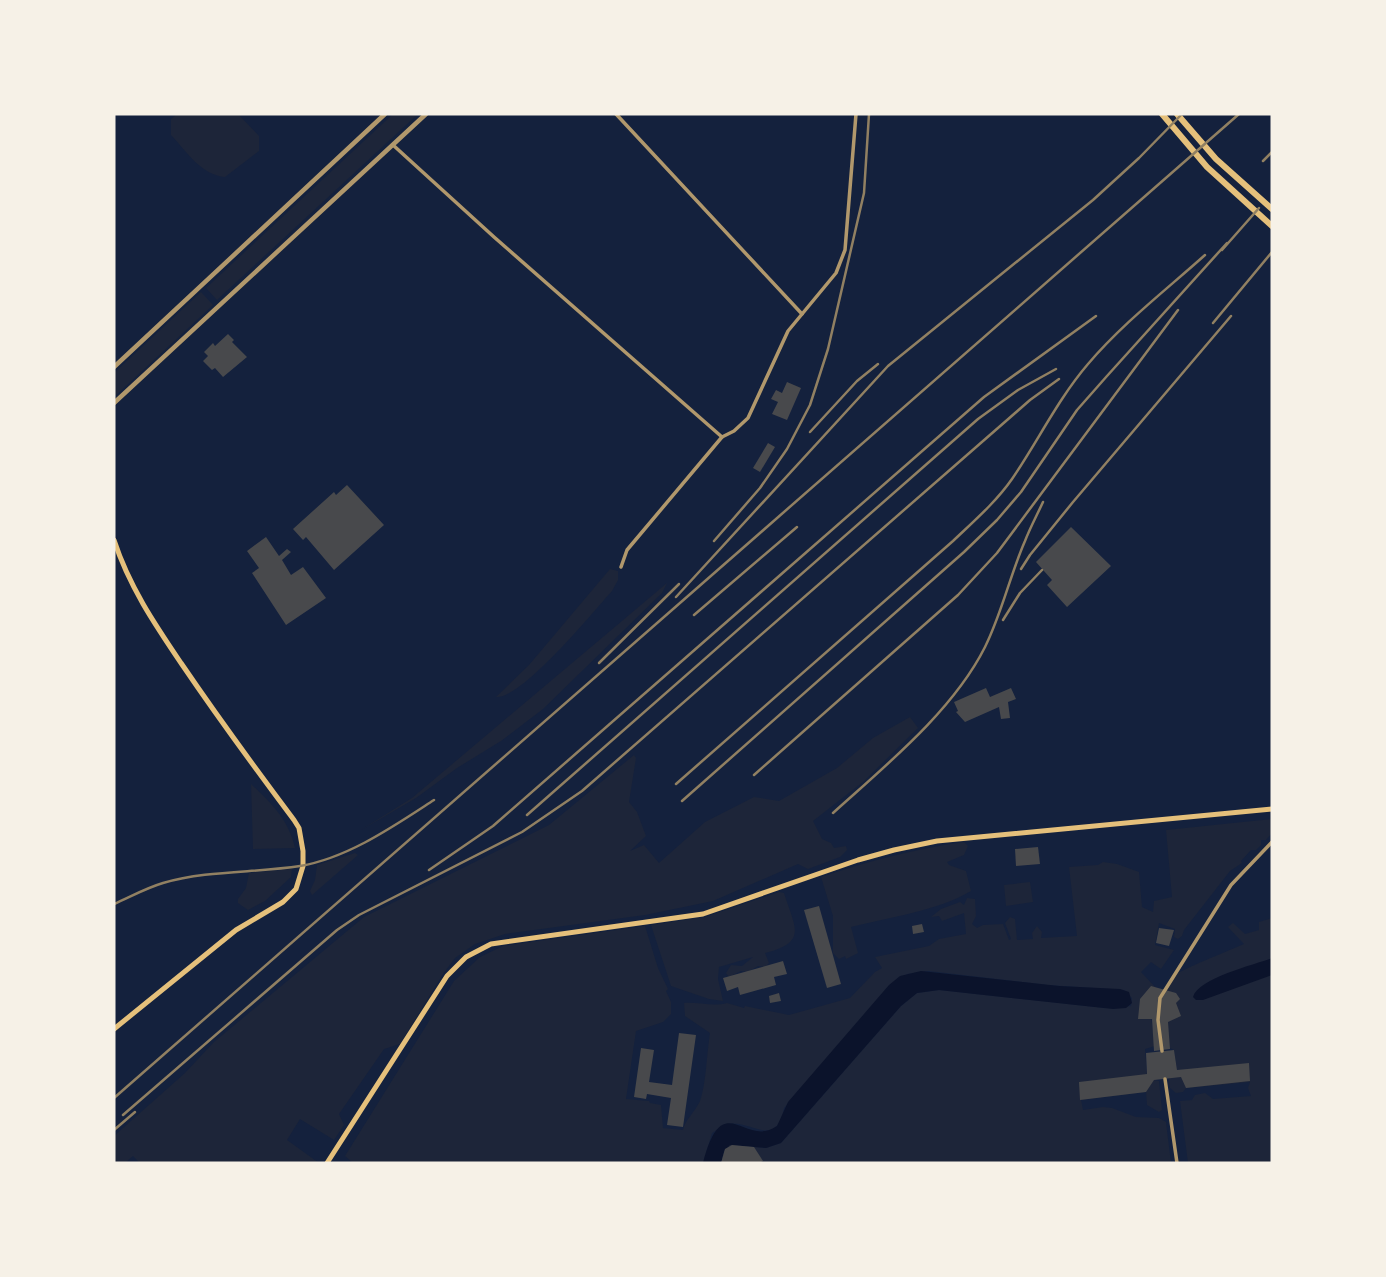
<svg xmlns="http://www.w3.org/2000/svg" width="1386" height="1277" viewBox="0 0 1386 1277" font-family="'Exo 2',sans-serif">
	<rect width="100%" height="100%" fill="#14213d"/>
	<g fill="#1d2539">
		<path d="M177,114H238L259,136V151L225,177C201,175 187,152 171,135V119Z"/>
		<polygon points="393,114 418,114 217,300 206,288"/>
		<polygon points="201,292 213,305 114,397 114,373"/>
		<path d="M610,569L618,571V580L612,591C592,613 522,699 496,697L529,665Z"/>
		<polygon points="667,583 662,593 543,709 501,741 457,768 416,798 361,830 412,798"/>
		<polygon points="910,717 918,728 863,782 813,821 822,839 831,843 834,848 846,846 847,850 840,857 808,869 798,864 713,901 645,915 505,934 475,944 455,958 443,974 400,1044 384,1049 339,1114 344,1125 334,1140 300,1119 287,1140 319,1163 140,1163 133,1156 125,1163 114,1163 114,1136 185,1073 214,1042 364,917 549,825 634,755 636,758 629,802 637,812 646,836 630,851 644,845 659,863 705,822 754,797 779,801 837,768 873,738"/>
		<path d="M251,784C271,803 289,820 295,848L253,849Z"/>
		<path d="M1272,819V833L1266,840H1261V845L1256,850H1251L1241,861L1242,863L1230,871L1184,930L1182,936L1178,939L1174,937L1175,929L1159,923L1155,945L1174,950L1161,969L1151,962L1141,972L1156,988L1151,1017L1155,1046L1145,1049L1147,1074L1154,1080L1159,1081L1162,1110L1159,1112L1147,1105L1146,1092L1081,1100L1083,1110L1103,1107L1112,1108L1136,1117L1159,1118L1166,1122L1171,1163H721L724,1151L730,1145L766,1148L781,1143L901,1006L917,993L939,990L1105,1008L1131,1006L1132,998L1124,990L1047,985L929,971L907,974L784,1108C776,1150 751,1119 728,1124C723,1125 717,1130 712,1133L703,1163H353L345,1156L454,981L480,957L503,946L645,926L658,968L668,989L666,991L671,1002V1014L663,1022L636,1031L626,1099L649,1101L650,1103L661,1105L663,1128L683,1130C685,1120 695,1112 700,1101C706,1085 707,1051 710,1033L685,1016L684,1003C698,1002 714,1007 727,1003L744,1008L745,1006L789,1015L850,998L875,972L882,968L875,957L929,946L939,939L966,934L964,913L942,921L939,916L931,917L941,909L960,902L964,905L967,898L975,899L976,916L972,924L977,928L983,925L1003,924L1009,940L1011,939L1005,923L1010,917L1015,919L1017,940L1033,939L1032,933L1037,926L1042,932L1041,938L1077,936L1069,867L1098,865L1103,862L1117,864L1139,872L1142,907L1153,912L1154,901L1172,897L1166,830Z"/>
		<path d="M964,842L968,846L964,855L947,862L949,865L966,871L971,891C937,911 890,917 851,927L858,953L846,959L845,956L839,959L833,953V916L821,877C869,861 914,849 964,842Z"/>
		<polygon points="355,853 358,855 312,895 310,891 315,880 317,865"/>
		<polygon points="292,869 291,877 265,901 248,910 238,903 238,899 246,888 249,873"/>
		<polygon points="1030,882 1033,902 1006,906 1004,885"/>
		<path d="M779,892L784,893C795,928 808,942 765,953L769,963L765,967L758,966L748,972L741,971L729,977L726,973L731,965L742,966L753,957L719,967L718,979L723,1001L709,999L671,986L651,925L705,917Z"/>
		<path d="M1272,918V1163H1188L1180,1101L1192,1100L1195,1095L1205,1093L1213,1099L1251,1096L1248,1088L1250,1082L1186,1088L1183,1092L1176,1093L1170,1088L1169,1079L1177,1070L1174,1050L1166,1046C1165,1026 1158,992 1174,976C1181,969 1231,950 1244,944L1228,927L1233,923L1245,934L1259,930V922Z"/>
	</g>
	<g fill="#0b132b">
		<path d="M1272,958V975L1203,1000H1196L1193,997C1198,978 1254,965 1272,958Z"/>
		<path d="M921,971L1059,986L1120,989L1129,992L1132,1003L1126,1008L1113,1009L939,990L917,993L901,1006L781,1143L766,1148L730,1145L724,1151L721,1163H703C723,1086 744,1149 777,1126L788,1102L889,985L900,976Z"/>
	</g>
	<g fill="#48494c">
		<polygon points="228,334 234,340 232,342 247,357 223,377 215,368 212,370 203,361 208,356 204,352 213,343 215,346"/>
		<polygon points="787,382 801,388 787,420 772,414 778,402 771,399 776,390 782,393"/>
		<polygon points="768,443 775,447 760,472 753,468"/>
		<polygon points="347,485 384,525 334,570 306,537 303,540 293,529 334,492 336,495"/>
		<polygon points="1071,527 1111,566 1067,607 1047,585 1052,580 1036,562"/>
		<polygon points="266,537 279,556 287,549 291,552 282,560 291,575 303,567 326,598 286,625 252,573 259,568 247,551"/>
		<polygon points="986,688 990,697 1011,688 1016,699 1008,702 1010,718 1001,719 999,707 965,722 956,712 958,711 954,702"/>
		<polygon points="1038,847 1040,864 1016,866 1015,849"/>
		<polygon points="819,906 841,984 827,988 804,910"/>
		<polygon points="922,924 924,932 913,934 912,926"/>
		<polygon points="1159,928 1174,930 1169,946 1156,943"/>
		<polygon points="783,961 787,974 774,977 776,985 740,995 738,987 727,991 723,978"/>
		<polygon points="1151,986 1176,993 1180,999 1176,1003 1181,1016 1168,1022 1170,1049 1154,1051 1152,1019 1138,1019 1140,999"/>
		<polygon points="779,993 781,1001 770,1003 769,996"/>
		<polygon points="679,1033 696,1035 683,1127 667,1125 671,1098 647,1094 646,1099 634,1097 641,1048 654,1050 649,1082 672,1085"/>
		<polygon points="1174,1050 1177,1070 1249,1063 1250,1081 1186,1088 1181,1077 1154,1080 1146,1092 1080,1100 1079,1082 1147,1074 1146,1053"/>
		<polygon points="732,1145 754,1147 763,1161 759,1163 721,1163 725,1149"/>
	</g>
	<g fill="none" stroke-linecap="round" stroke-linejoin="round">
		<g stroke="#b1986c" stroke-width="3.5">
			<polyline points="616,114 802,314"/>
			<polyline points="393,145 494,237 722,437"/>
			<polyline points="621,567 627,550 722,437 734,431 748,418 788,331 836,273 845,250 856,114"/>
			<polyline points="1162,1051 1158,1020 1160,998 1231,885 1272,842"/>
			<polyline points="1165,1079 1177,1163"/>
		</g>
		<g stroke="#b1986c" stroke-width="4.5">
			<polyline points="114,367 385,114"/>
			<polyline points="114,403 426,114"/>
		</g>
		<g stroke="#e5c07b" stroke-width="5">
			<path d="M114,540C129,586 154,623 181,663C217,716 255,768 294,820L299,828L303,851V866L296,889L283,902L236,930L114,1029"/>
			<polyline points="327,1163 447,976 466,957 491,944 703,914 858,860 894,850 937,841 1272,809"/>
		</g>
		<g stroke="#e5c07b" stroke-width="6">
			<polyline points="1162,114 1207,167 1272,226"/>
			<polyline points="1177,114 1216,159 1272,209"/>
		</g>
		<g stroke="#918062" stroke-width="2.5">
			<polyline points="1263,161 1272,152"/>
			<polyline points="1222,250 1259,208"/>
			<polyline points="1213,323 1272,252"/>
			<polyline points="810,432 857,381 878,364"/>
			<polyline points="714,541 760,488 787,449 810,405 828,349 864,193 869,114"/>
			<polyline points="1021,569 1030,555 1073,502 1231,316"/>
			<polyline points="676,597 888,366 1093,200 1139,158 1182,114"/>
			<polyline points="694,615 797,527"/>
			<polyline points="1003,620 1020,593 1042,570"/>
			<polyline points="599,663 679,584"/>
			<polyline points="754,775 958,595 997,553 1178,310"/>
			<path d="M676,784L953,541C974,521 996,502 1012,479C1038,441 1058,399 1088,364C1123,323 1166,290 1205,255"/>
			<polyline points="682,801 964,552 997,520 1021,492 1077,410 1107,376 1227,243"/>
			<path d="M833,813C885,766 953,711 985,647C1002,613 1010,575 1025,541C1030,528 1037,515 1043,502"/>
			<polyline points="527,815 978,419 1018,390 1056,369"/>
			<polyline points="429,870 493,826 984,397 1096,316"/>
			<path d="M114,904C130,897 146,888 163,883C208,870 255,873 300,866C348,858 394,826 434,800"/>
			<polyline points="114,1098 1239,114"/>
			<polyline points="123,1115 337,930 359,915 522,832 582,791 1030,400 1059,379"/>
			<polyline points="114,1130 135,1112"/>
		</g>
	</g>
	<rect width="1386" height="1277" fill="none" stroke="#f6f1e7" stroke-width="231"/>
</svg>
